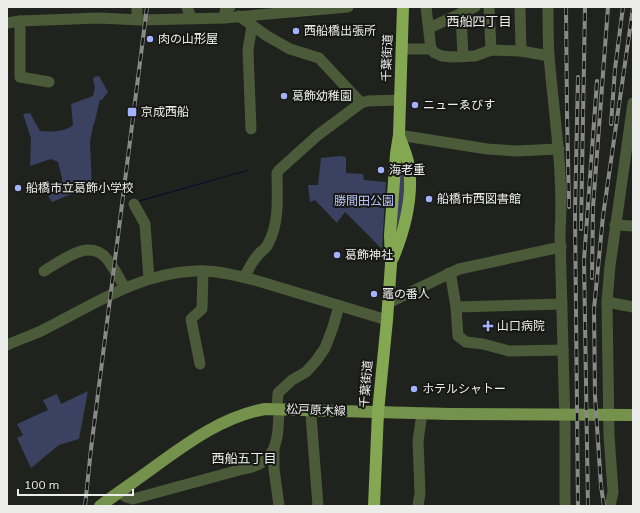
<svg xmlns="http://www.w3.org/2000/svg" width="640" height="513" viewBox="0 0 640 513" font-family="Mulish,'Noto Sans JP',sans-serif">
	<rect width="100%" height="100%" fill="#20221e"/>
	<g fill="#3a4161">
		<path d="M99,76L108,92L102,100H100L94,124L93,126L90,142L92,188L79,191L52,202L48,196L62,190V178L58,162L51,159L30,166L31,138L23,114L30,113L40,131C50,132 65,132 73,125L71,104L93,96L95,87L93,80L94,77Z"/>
		<polygon points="340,156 346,157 346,173 363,174 364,180 386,182 382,249 345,212 337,223 315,200 310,202 308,185 318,185 321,158"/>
		<polygon points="400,160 403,160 405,162 403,208 395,234"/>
		<polygon points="88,391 79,439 59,445 31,468 17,438 23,435 17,424 48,410 43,400 57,394 61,404"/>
	</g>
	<polygon fill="#090b2b" points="247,170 247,171 138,202 137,201"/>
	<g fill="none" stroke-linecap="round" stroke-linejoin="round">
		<g stroke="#4b5a38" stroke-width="11">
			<polyline points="187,7 191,18"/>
			<polyline points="426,7 431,49 435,53 442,56 452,57 475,56 491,50 521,51 549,56"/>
			<polyline points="489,7 491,50"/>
			<polyline points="520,7 521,51"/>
			<path d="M548,7C548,23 548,40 549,56C554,116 564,174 560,234L565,426V506"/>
			<polyline points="461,13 463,57"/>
			<polyline points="239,16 267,36 290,49 319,58 361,103"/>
			<polyline points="224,18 225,11 230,7"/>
			<polyline points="137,19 137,7"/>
			<polyline points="20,21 20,77 49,82"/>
			<polyline points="7,23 20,21 99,18 141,20 224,18 348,7"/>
			<polyline points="429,28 475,7"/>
			<polyline points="401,49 431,49"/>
			<polyline points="251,129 248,50 252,25"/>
			<polyline points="399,135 487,149 516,151 559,149"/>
			<polyline points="134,204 145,224 149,279"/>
			<polyline points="615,225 633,226"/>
			<path d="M44,271C62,261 89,237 107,259C114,268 119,278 125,288"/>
			<polyline points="449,273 451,277 456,307 458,336 466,342 483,344 509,351 563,350"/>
			<path d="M245,277C249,267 254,258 262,251C264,249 267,247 268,244C280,222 277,196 277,173L279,170L318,135L361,103L368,101L399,100"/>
			<polyline points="607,302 633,307"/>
			<polyline points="388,303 459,269 561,247"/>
			<polyline points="456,307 562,304"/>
			<path d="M7,345C18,340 30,336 41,331C90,307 138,273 195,271C213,270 240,276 258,281L387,320"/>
			<polyline points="200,364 191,319 202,309 203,271"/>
			<polyline points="277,408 278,393 292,380 306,372 316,361 325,348 333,327 339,306"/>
			<polyline points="311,415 318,506"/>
			<polyline points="274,450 274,469 279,506"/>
			<path d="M120,492L126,497L133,499L243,469C279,464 278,437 279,408"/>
			<polyline points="418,506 420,493 418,441 422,413"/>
			<polyline points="610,506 613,492 609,435 607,302 610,266 633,103"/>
		</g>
		<path stroke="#74924b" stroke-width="12" d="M100,506C119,492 138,479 157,465C190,441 225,416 265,409L450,414L633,415"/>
		<g stroke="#84a851" stroke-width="12">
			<path d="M393,258C405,229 413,196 409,166C407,155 403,146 399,136"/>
			<polyline points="374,506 378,412 387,320 391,264 390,235 396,154 399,135 403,7"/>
		</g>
		<g stroke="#898a87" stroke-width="4">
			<g id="rail">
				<polyline points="566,7 567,112 569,207"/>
				<polyline points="578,77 575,213 578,506"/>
				<polyline points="611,124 615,69 623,7"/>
				<polyline points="581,229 585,7"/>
				<polyline points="592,278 593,207 608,7"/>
				<polyline points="85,506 91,449 147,7"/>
				<polyline points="588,506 584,260 597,81"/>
				<polyline points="604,506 601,486 595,396 594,309 603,216 633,8"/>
			</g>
		</g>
		<use href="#rail" stroke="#171815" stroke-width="2.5" stroke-dasharray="8" stroke-linecap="butt"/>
	</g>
	<g fill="#a2b2fd" stroke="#171815" stroke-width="1.5">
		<circle cx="296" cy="31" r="4"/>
		<circle cx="150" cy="39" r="4"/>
		<circle cx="284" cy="96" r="4"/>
		<circle cx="415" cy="105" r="4"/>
		<rect x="127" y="107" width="10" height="10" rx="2"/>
		<circle cx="381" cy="170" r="4"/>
		<circle cx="18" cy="188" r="4"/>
		<circle cx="429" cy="199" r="4"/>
		<circle cx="337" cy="255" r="4"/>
		<circle cx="374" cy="294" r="4"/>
		<path d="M486 320h4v4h4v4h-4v4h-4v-4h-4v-4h4z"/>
		<circle cx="414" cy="389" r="4"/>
	</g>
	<g text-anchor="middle" stroke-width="4" stroke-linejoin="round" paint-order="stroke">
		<g font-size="12" fill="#ecedeb" stroke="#171815" text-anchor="start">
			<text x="304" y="35">西船橋出張所</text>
			<text x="158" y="43">肉の山形屋</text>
			<text x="292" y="100">葛飾幼稚園</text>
			<text x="423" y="109">ニューゑびす</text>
			<text x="141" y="116">京成西船</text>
			<text x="389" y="174">海老重</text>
			<text x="26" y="192">船橋市立葛飾小学校</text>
			<text x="437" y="203">船橋市西図書館</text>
			<text x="345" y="259">葛飾神社</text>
			<text x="382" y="298">竈の番人</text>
			<text x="497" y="330">山口病院</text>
			<text x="422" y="393">ホテルシャトー</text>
		</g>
		<g font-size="12" fill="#ecedeb" stroke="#171815">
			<text transform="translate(387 58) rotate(-88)" y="4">千葉街道</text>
			<text transform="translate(366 384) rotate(-85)" y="4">千葉街道</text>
			<text transform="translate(316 410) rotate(2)" y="4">松戸原木線</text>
		</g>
		<g font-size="12" fill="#bac6fa" stroke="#171815">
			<text x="364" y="205">勝間田公園</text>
		</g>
		<g font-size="13" fill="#ecedeb" stroke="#171815">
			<text x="479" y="26">西船四丁目</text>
			<text x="244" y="463">西船五丁目</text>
		</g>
	</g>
	<rect width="640" height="513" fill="none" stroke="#ecedeb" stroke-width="16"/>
	<path d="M18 489v6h115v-6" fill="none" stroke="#ecedeb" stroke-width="2"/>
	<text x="24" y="489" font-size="12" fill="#ecedeb" stroke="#171815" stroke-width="3" paint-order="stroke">100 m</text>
</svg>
